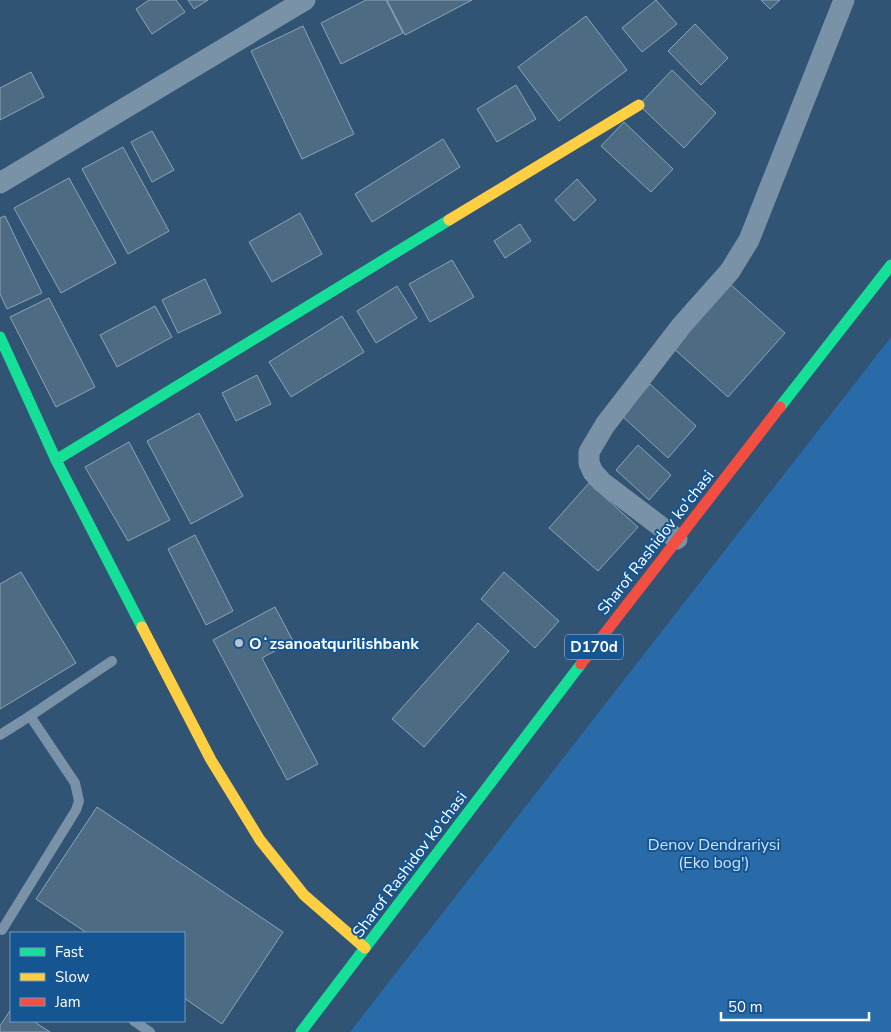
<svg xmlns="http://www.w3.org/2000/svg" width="891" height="1032" viewBox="0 0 891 1032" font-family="'Nunito Sans',sans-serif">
	<rect width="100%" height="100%" fill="#315475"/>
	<polygon fill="#296ba8" points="891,337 891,1032 350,1032"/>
	<g fill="#4e6b84" stroke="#8ea3b6">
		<polygon points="149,0 176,0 185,12 152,34 136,9"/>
		<polygon points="188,0 208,0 194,9"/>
		<polygon points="366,0 386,0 403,33 341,64 321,23"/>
		<polygon points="387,0 472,0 405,35"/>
		<polygon points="656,0 677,24 642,52 622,28"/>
		<polygon points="761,0 780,0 770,9"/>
		<polygon points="586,16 627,70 559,121 518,67"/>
		<polygon points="695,24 728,58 701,85 668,51"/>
		<polygon points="303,26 354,134 302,159 251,51"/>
		<polygon points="672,70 716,113 684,148 639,105"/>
		<polygon points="31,72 44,97 0,120 0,88"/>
		<polygon points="516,85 536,119 497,142 477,109"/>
		<polygon points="624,122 673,169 651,192 601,146"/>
		<polygon points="152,131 174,170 152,182 131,142"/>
		<polygon points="443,139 460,167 372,222 355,194"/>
		<polygon points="123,147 169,231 128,254 82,169"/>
		<polygon points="69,178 116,263 61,293 14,208"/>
		<polygon points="577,179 596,200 574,221 555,200"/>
		<polygon points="300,213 322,254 272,282 249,242"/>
		<polygon points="5,216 42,293 7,309 0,294 0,218"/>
		<polygon points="520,224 531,241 505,258 494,241"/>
		<polygon points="452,260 474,297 430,322 409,284"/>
		<polygon points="205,279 221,313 178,333 162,300"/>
		<polygon points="730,284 785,333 728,397 673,348"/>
		<polygon points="397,286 417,318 376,343 357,311"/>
		<polygon points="49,298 95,387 56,407 10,317"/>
		<polygon points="155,306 172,337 117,367 100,335"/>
		<polygon points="342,316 364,352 291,397 269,362"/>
		<polygon points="257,375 271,404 236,421 222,393"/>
		<polygon points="650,384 696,426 668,458 622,416"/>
		<polygon points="199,413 243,496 191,524 147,441"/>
		<polygon points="129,442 170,520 128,541 85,467"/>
		<polygon points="638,445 671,475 649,500 616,470"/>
		<polygon points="589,483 638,527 598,571 549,528"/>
		<polygon points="195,535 233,611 206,625 168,549"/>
		<polygon points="21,572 76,663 0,709 0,584"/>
		<polygon points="504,572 559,621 535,648 481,599"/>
		<polygon points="275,607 293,641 262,658 318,764 287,780 213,640"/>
		<polygon points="478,623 509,651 424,747 392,719"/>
		<polygon points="97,807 283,932 222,1024 184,998 184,933 87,933 36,899"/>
		<polygon points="11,1009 11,1021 33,1021 50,1032 0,1032 0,1026"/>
	</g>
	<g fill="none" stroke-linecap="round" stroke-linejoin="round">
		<g stroke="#7992a8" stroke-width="10">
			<polyline points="0,735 30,716"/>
			<polyline points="2,930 76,810 79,801 75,783 30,716 112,661"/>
			<polyline points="134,1021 150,1032"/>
		</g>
		<g stroke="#7992a8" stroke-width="21">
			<polyline points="0,183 305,0"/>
			<polyline points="677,539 602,482 593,472 589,463 589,452 605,425 682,325 730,271 749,240 844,0"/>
		</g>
		<g stroke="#16e098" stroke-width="11">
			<polyline points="0,337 56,460 142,627"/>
			<polyline points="780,407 891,265"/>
			<polyline points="56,460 449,220"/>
			<polyline points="301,1032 581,664"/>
		</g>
		<g stroke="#ffcf43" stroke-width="11">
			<polyline points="449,220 639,105"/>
			<polyline points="142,627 211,760 260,840 304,895 365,948"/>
		</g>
		<polyline stroke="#f24e42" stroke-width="11" points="581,664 780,407"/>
	</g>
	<circle fill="#b7c3cf" stroke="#155591" stroke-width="2" cx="239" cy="643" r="5"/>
	<g text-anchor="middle" stroke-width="4" stroke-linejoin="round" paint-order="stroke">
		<rect fill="#155591" stroke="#b9ccde" stroke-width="1" x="565" y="634.5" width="58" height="25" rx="4"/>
		<g font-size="15" font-weight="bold" fill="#fff">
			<text x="594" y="652">D170d</text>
		</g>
		<g font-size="16" fill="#fff" stroke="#155591">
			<text transform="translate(655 542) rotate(-52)" y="6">Sharof Rashidov ko'chasi</text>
			<text transform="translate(409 864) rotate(-53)" y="6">Sharof Rashidov ko'chasi</text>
		</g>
		<g font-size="16" font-weight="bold" fill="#fff" stroke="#155591" text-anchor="start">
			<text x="249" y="649">Oʻzsanoatqurilishbank</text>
		</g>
		<g font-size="16" fill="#cae4fc" stroke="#155591">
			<text x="714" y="850">Denov Dendrariysi<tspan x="714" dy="18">(Eko bog')</tspan></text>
		</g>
	</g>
	<rect x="10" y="932" width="175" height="90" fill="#155591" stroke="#7399bd"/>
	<rect x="20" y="948" width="25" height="8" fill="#16e098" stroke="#7399bd"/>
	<text x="55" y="957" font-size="15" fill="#ffffff">Fast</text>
	<rect x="20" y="973" width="25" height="8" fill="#ffcf43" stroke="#7399bd"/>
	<text x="55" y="982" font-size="15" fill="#ffffff">Slow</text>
	<rect x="20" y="998" width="25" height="8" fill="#f24e42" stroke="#7399bd"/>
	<text x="55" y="1007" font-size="15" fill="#ffffff">Jam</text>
	<path d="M721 1012v8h148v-8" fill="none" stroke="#ffffff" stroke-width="2.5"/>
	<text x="728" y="1012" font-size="15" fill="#ffffff" stroke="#155591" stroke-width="4" paint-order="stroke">50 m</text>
</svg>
